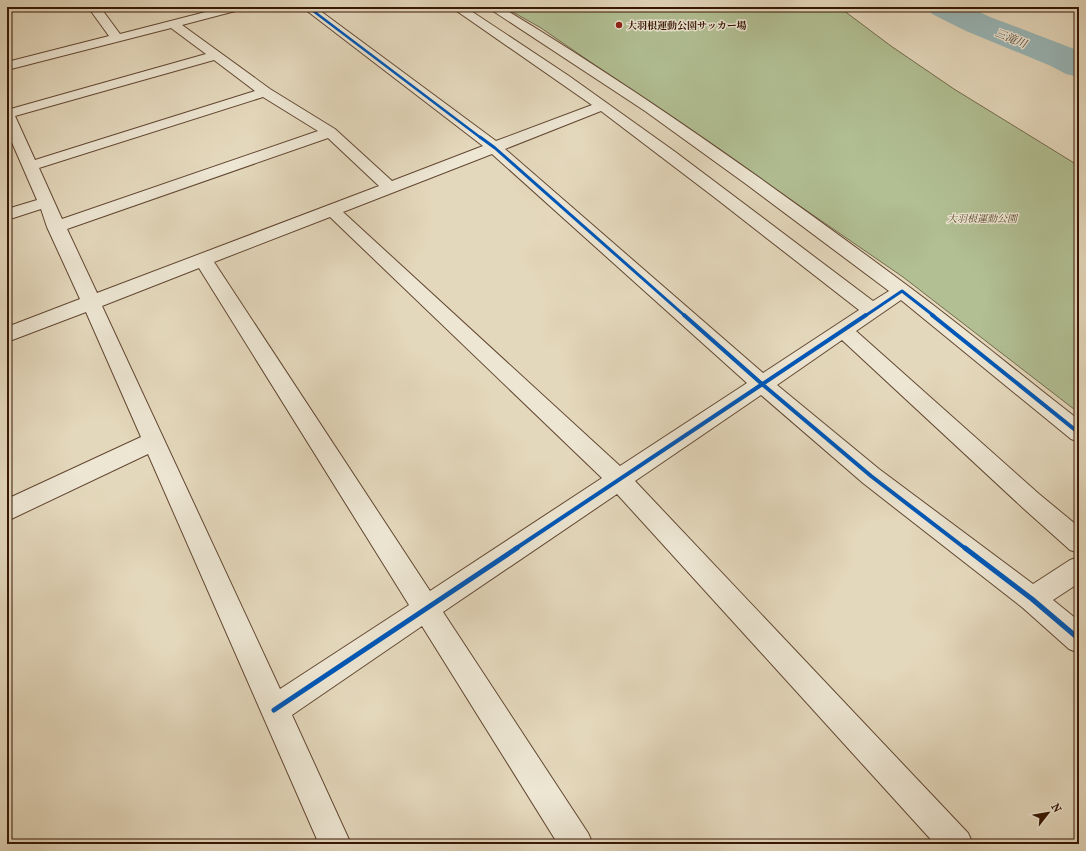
<svg xmlns="http://www.w3.org/2000/svg" width="1086" height="851" viewBox="0 0 1086 851" font-family="'IM FELL French Canon','Noto Serif JP',serif">
	<rect width="100%" height="100%" fill="#e4d8bc"/>
	<filter id="stains"><feTurbulence type="fractalNoise" baseFrequency=".005" numOctaves="4"/><feColorMatrix values="0 0 0 0 .2 0 0 0 0 .09 0 0 0 0 .02 0 0 0 .5 -.17"/></filter>
	<radialGradient id="worn" r=".72"><stop offset=".6" stop-color="#630" stop-opacity="0"/><stop offset="1" stop-color="#630" stop-opacity=".3"/></radialGradient>
	<polygon fill="#b1bf93" stroke="#746b4c" points="504,7 839,7 891,46 954,89 1079,166 1079,413 903,277 541,28"/>
	<g fill="none" stroke-linecap="round" stroke-linejoin="round">
		<polygon fill="#99b8ba" fill-rule="evenodd" points="927,7 969,7 990,17 1077,50 1079,51 1079,77 1066,74 1051,66 966,31 932,14"/>
		<g stroke="#624732" stroke-width="2">
			<g id="minor">
				<polygon points="7,7 25,7 23,9 7,12"/>
				<path d="M88,7H100L120,34L225,7H245L243,9L182,25L270,89L335,129L392,181L483,146L302,7H315L496,141L592,105L451,7H465L569,76L674,151L873,301L889,291L746,184L645,111L487,7H501C642,92 776,188 908,286C966,329 1022,376 1079,420V442L1071,439L901,300L856,331L1039,494L1079,527V553L1070,550L1023,508L842,340L777,385L879,469L1033,584L1070,560L1079,557V583L1053,600L1079,621V653L1069,649L1023,608L863,483L761,395L635,481L968,833L973,844H935L617,494L443,612L588,833L593,844H558L422,626L292,715L351,844H319L148,454L7,521V499L141,437L86,312L7,342V327L80,299L47,227L41,209L7,220V209L37,200L7,131V110L206,54L171,28L7,70V62L109,36ZM214,60L255,91L35,160L15,116ZM263,97L318,131L62,219L39,168ZM601,111L714,197L859,310L763,373L505,149ZM328,138L379,186L97,293L67,229ZM492,154L747,383L620,466L343,212ZM330,217L602,478L430,591L214,262ZM199,268L409,605L280,689L102,306Z"/>
			</g>
		</g>
		<use href="#minor" fill="#ede6d3" fill-rule="evenodd"/>
		<g stroke="#ede6d3" stroke-width="4">
			<polyline id="cycleway-far3" points="308,7 481,138"/>
		</g>
		<g stroke="#ede6d3" stroke-width="5">
			<g id="cycleway-far2">
				<polyline points="480,137 495,148 685,316"/>
				<polyline points="865,316 902,291 934,316"/>
			</g>
		</g>
		<g stroke="#ede6d3" stroke-width="6">
			<g id="cycleway-far1">
				<polyline points="684,315 762,384 871,476 966,549"/>
				<polyline points="932,315 1079,433"/>
				<polyline points="515,549 866,315"/>
			</g>
		</g>
		<g stroke="#ede6d3" stroke-width="8">
			<g id="cycleway">
				<polyline points="965,548 1032,599 1079,639"/>
				<polyline points="274,710 517,548"/>
			</g>
		</g>
		<use href="#cycleway-far3" stroke="#0057b8" stroke-width="2.5"/>
		<use href="#cycleway-far2" stroke="#0057b8" stroke-width="3"/>
		<use href="#cycleway-far1" stroke="#0057b8" stroke-width="4"/>
		<use href="#cycleway" stroke="#0057b8" stroke-width="5"/>
	</g>
	<circle fill="#8f2418" stroke="#ede6d3" stroke-width="1.5" cx="619" cy="25" r="4"/>
	<g text-anchor="middle" stroke-width="3" stroke-linejoin="round" paint-order="stroke">
		<g font-size="10" font-weight="bold" fill="#371704" stroke="#ede6d3" text-anchor="start">
			<text x="627" y="29">大羽根運動公園サッカー場</text>
		</g>
		<g font-size="10" font-style="italic" fill="#5c492f" stroke="#ede6d3">
			<text x="982" y="222">大羽根運動公園</text>
		</g>
		<g font-size="11" font-style="italic" fill="#54473b" stroke="#ede6d3">
			<text transform="translate(1011 38) rotate(22)" y="4">三滝川</text>
		</g>
	</g>
	<rect width="1086" height="851" fill="none" stroke="#e4d8bc" stroke-width="24"/>
	<rect x="8" y="8" width="1070" height="835" fill="none" stroke="#371704" stroke-width="2"/>
	<rect x="12" y="12" width="1062" height="827" fill="none" stroke="#371704"/>
	<g transform="translate(1048 813) rotate(59)" stroke="#ede6d3" stroke-width="3" paint-order="stroke">
	<path d="M0-3L7 15L0 10L-7 15Z" fill="#371704"/>
	<text y="-6" font-size="11" font-weight="bold" text-anchor="middle" fill="#371704">N</text>
	</g>
	<rect width="100%" height="100%" filter="url(#stains)"/>
	<rect width="100%" height="100%" fill="url(#worn)"/>
</svg>
